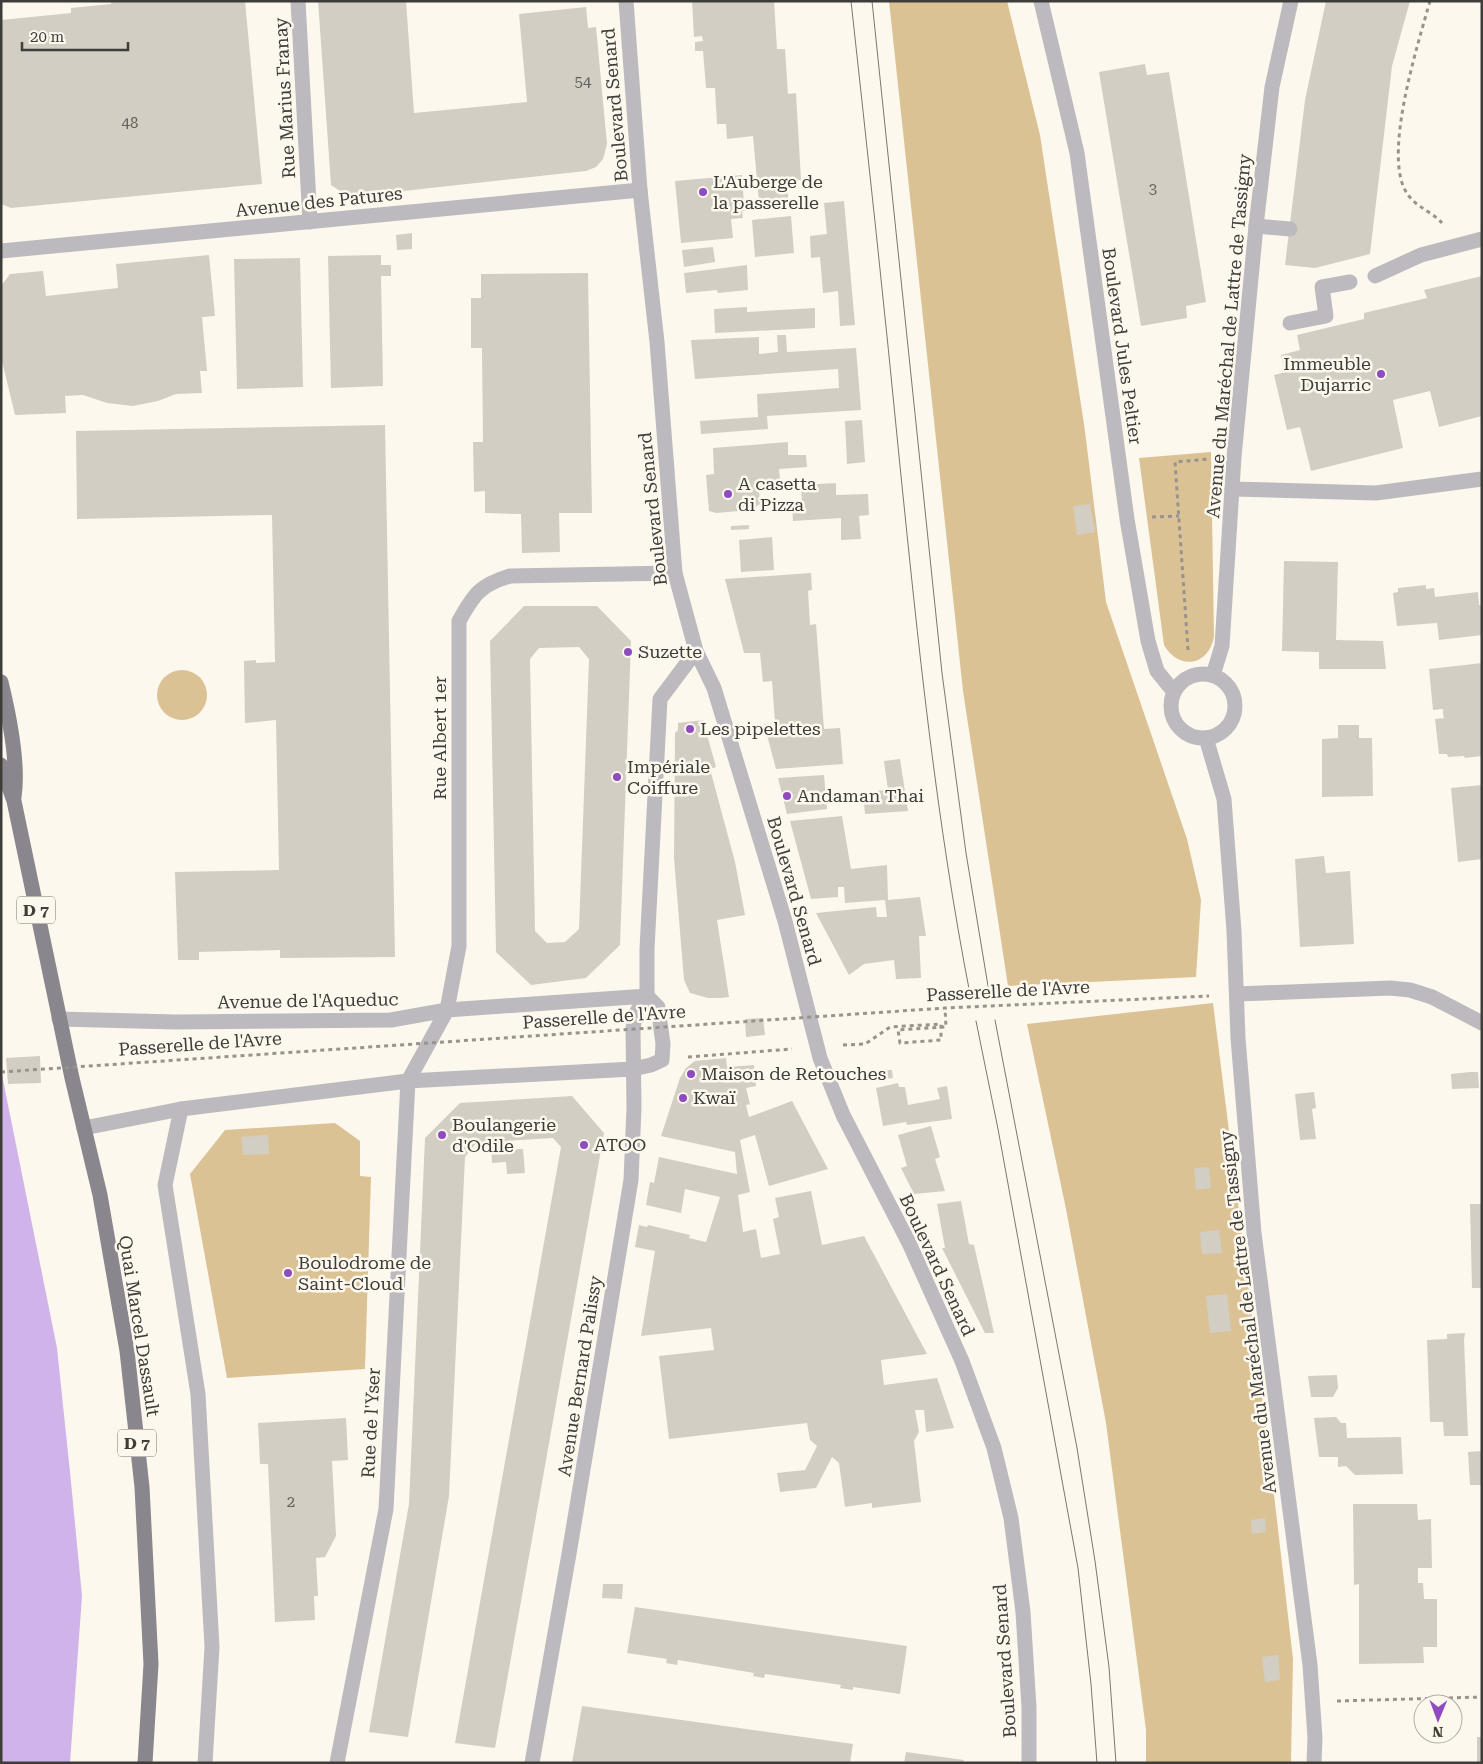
<svg xmlns="http://www.w3.org/2000/svg" width="1483" height="1764" viewBox="0 0 1483 1764" font-family="'Roboto Serif',serif">
	<rect width="100%" height="100%" fill="#fdf8ee"/>
	<g fill="#dbc294">
		<polygon points="889,1 1007,1 1040,135 1085,431 1106,602 1187,839 1201,900 1196,977 1008,986 963,691"/>
		<path d="M1211,452L1214,636C1209,666 1179,671 1164,645L1139,458Z"/>
		<circle cx="182" cy="695" r="25"/>
		<polygon points="1213,1003 1269,1451 1293,1659 1291,1763 1146,1763 1146,1730 1106,1423 1066,1209 1027,1024"/>
		<polygon points="335,1123 360,1141 360,1176 371,1177 365,1369 227,1378 190,1174 225,1130"/>
	</g>
	<polygon fill="#d0b4e9" points="1,1070 57,1348 70,1472 82,1596 70,1763 1,1763"/>
	<g fill="#d3cec4" fill-rule="evenodd">
		<polygon points="111,1 245,1 262,184 11,208 1,204 1,20 71,13 71,8 111,4"/>
		<polygon points="318,1 406,1 414,113 527,102 519,14 586,7 588,28 596,27 607,144 603,159 596,167 586,171 349,197 331,185"/>
		<polygon points="692,1 774,1 777,49 785,49 788,94 796,93 801,180 787,181 789,207 742,211 743,218 731,219 733,238 681,243 675,181 742,175 744,204 759,202 753,136 727,139 726,124 717,124 715,88 706,88 703,51 695,51 695,42 703,41 702,36 694,37"/>
		<polygon points="1326,1 1410,1 1392,66 1370,254 1315,268 1285,265 1305,100"/>
		<polygon points="1145,64 1147,75 1169,72 1206,302 1186,306 1187,318 1141,326 1099,72"/>
		<polygon points="844,201 855,325 840,326 838,291 823,293 820,257 811,258 810,236 827,234 824,203"/>
		<polygon points="791,216 794,253 755,257 752,220"/>
		<polygon points="412,233 412,249 397,250 396,235"/>
		<polygon points="713,247 715,262 684,267 682,250"/>
		<polygon points="209,255 215,316 202,317 207,371 200,371 202,393 176,394 158,401 133,406 107,403 83,395 65,396 66,413 15,415 1,357 1,286 10,274 43,271 46,296 118,288 116,264"/>
		<polygon points="381,255 381,265 391,265 391,276 381,276 383,386 331,388 328,256"/>
		<polygon points="300,258 303,387 237,389 234,259"/>
		<polygon points="747,265 748,290 718,293 717,290 686,293 684,273"/>
		<polygon points="588,273 592,513 559,513 560,552 522,553 521,514 485,513 485,491 474,492 473,442 483,442 482,348 471,348 471,298 481,298 481,274"/>
		<polygon points="1482,276 1482,416 1439,427 1430,391 1393,400 1403,448 1311,471 1300,427 1287,430 1274,375 1285,372 1281,355 1300,350 1297,335 1364,319 1364,313 1427,298 1424,290"/>
		<polygon points="747,307 747,312 815,308 815,328 715,333 714,309"/>
		<polygon points="777,335 786,335 787,352 856,348 861,410 767,416 768,429 701,434 700,421 758,417 757,394 839,388 838,369 695,379 691,340 759,337 759,354 778,352"/>
		<polygon points="862,420 865,462 847,464 845,421"/>
		<polygon points="385,425 395,957 280,958 280,950 199,952 199,960 178,960 175,872 279,870 276,720 245,723 244,661 256,660 256,663 275,662 272,515 77,519 76,431"/>
		<polygon points="788,442 788,455 806,455 807,467 779,469 781,487 759,489 760,504 751,510 716,513 709,511 706,475 714,474 713,448"/>
		<polygon points="836,483 836,495 868,494 869,515 859,516 861,539 841,540 841,518 793,521 792,504 802,504 801,485"/>
		<polygon points="1090,504 1095,532 1077,535 1073,506"/>
		<polygon points="749,525 749,529 731,530 731,526"/>
		<polygon points="772,537 774,570 741,572 739,540"/>
		<polygon points="1284,561 1338,562 1336,640 1383,641 1386,669 1319,669 1319,652 1282,651"/>
		<polygon points="811,573 812,590 808,591 810,625 816,624 824,729 840,728 843,764 776,769 764,724 775,723 772,681 763,682 760,653 744,653 725,579"/>
		<polygon points="1426,585 1426,589 1434,588 1435,597 1478,592 1479,605 1482,605 1482,635 1439,640 1437,623 1397,626 1393,593 1398,592 1398,588"/>
		<path d="M524,606H597L631,641L620,945L586,978L531,985L496,952L490,641ZM579,647L589,659L579,929L565,942L547,943L535,931L530,659L539,648Z"/>
		<polygon points="1482,663 1482,756 1465,758 1464,756 1448,757 1447,754 1439,754 1435,719 1444,718 1443,714 1443,709 1433,710 1429,669"/>
		<polygon points="703,720 716,767 710,769 735,862 745,915 717,920 729,997 720,998 708,998 690,993 684,980 674,858 675,733 678,730 678,723"/>
		<polygon points="1338,725 1359,725 1359,738 1372,738 1373,796 1322,797 1322,739 1338,738"/>
		<polygon points="900,759 908,811 865,814 863,792 888,790 884,761"/>
		<polygon points="824,775 827,809 787,814 778,778"/>
		<polygon points="1482,785 1482,859 1458,862 1451,788"/>
		<polygon points="842,816 851,869 887,865 888,900 920,897 926,936 919,936 921,978 896,979 894,960 864,964 849,975 816,913 876,907 877,917 887,917 885,900 845,903 844,887 838,887 838,897 811,899 790,821"/>
		<polygon points="1324,856 1326,873 1350,871 1354,944 1300,947 1295,859"/>
		<polygon points="763,1018 765,1035 746,1037 745,1019"/>
		<polygon points="40,1056 41,1083 8,1084 6,1058"/>
		<polygon points="726,1058 727,1067 754,1065 756,1086 746,1088 750,1104 746,1105 749,1117 792,1101 828,1169 769,1186 755,1135 740,1140 750,1192 738,1195 743,1232 756,1229 761,1258 780,1254 773,1219 779,1217 775,1198 811,1191 822,1245 864,1236 927,1354 881,1360 884,1385 937,1378 954,1428 926,1432 924,1410 915,1410 919,1432 914,1441 921,1502 872,1508 872,1503 845,1507 839,1463 832,1457 816,1488 780,1492 777,1473 805,1470 817,1446 810,1440 807,1423 669,1439 659,1356 714,1350 711,1328 641,1336 655,1251 635,1247 639,1225 647,1227 648,1225 690,1235 689,1238 706,1242 720,1197 685,1189 681,1213 646,1205 650,1182 654,1183 659,1157 737,1174 735,1152 661,1136 680,1078 686,1068 695,1061"/>
		<polygon points="883,1070 892,1070 893,1078 884,1079"/>
		<polygon points="1470,1072 1478,1072 1479,1088 1452,1089 1451,1074"/>
		<polygon points="898,1083 899,1087 905,1087 908,1105 940,1099 937,1088 947,1086 952,1119 907,1125 906,1122 883,1126 876,1088"/>
		<polygon points="1314,1092 1316,1108 1312,1109 1316,1139 1300,1140 1295,1094"/>
		<polygon points="572,1096 604,1133 495,1748 455,1743 561,1147 553,1138 505,1141 505,1150 523,1149 525,1173 507,1174 506,1162 492,1163 491,1142 477,1142 465,1157 449,1496 408,1737 369,1732 409,1504 425,1138 460,1103"/>
		<polygon points="931,1126 940,1157 935,1159 945,1191 914,1194 901,1168 907,1166 898,1135"/>
		<polygon points="268,1135 269,1154 243,1155 241,1137"/>
		<polygon points="1209,1167 1211,1188 1196,1190 1194,1168"/>
		<polygon points="961,1201 969,1244 974,1245 994,1333 985,1333 942,1248 945,1248 937,1204"/>
		<polygon points="1470,1204 1482,1204 1482,1288 1472,1288"/>
		<polygon points="1219,1230 1222,1253 1202,1254 1200,1232"/>
		<polygon points="1227,1294 1231,1331 1210,1333 1206,1296"/>
		<polygon points="1465,1333 1464,1340 1468,1436 1444,1436 1443,1422 1430,1422 1427,1340 1447,1339 1447,1334"/>
		<polygon points="1337,1375 1338,1388 1333,1397 1311,1397 1308,1376"/>
		<polygon points="1336,1417 1341,1423 1346,1423 1347,1438 1401,1437 1403,1474 1355,1475 1346,1466 1338,1467 1338,1457 1319,1457 1314,1418"/>
		<polygon points="346,1418 348,1460 332,1461 336,1536 325,1557 316,1558 318,1596 314,1596 315,1620 275,1622 268,1464 260,1464 258,1423"/>
		<polygon points="1482,1451 1482,1485 1470,1485 1468,1452"/>
		<polygon points="1353,1504 1417,1504 1418,1520 1431,1519 1432,1568 1418,1568 1418,1583 1423,1583 1424,1599 1437,1599 1437,1647 1423,1647 1424,1663 1359,1664 1359,1584 1354,1585"/>
		<polygon points="1265,1518 1266,1532 1252,1534 1251,1520"/>
		<polygon points="603,1584 623,1584 622,1599 602,1598"/>
		<polygon points="635,1607 907,1646 900,1694 853,1687 853,1690 840,1688 841,1685 765,1674 764,1678 753,1676 754,1673 678,1660 677,1665 666,1663 667,1659 627,1653"/>
		<polygon points="1278,1655 1280,1680 1265,1682 1262,1657"/>
		<polygon points="582,1706 853,1744 850,1763 572,1763"/>
		<rect x="1477" y="1737" width="5" height="26"/>
		<polygon points="906,1752 964,1760 963,1763 904,1763"/>
	</g>
	<g fill="none" stroke-linecap="round" stroke-linejoin="round">
		<g stroke="#98948d" stroke-width="3" stroke-dasharray="4 4" stroke-linecap="butt">
			<path d="M1430,1C1418,44 1384,150 1405,190C1414,207 1430,210 1442,223"/>
			<polyline points="1152,517 1179,516"/>
			<polyline points="1188,650 1175,462 1209,459"/>
			<polyline points="843,1045 865,1044 890,1027 941,1024 941,1040 900,1043 898,1030 946,1027 945,1008"/>
			<polyline points="688,1057 792,1049"/>
			<polyline points="1337,1701 1482,1697"/>
		</g>
		<g stroke="#bcbabe" stroke-width="15">
			<polyline points="298,1 310,222"/>
			<polyline points="626,1 640,190 657,342 675,573 696,651 714,688 785,921 820,1058 843,1115 909,1243 962,1361 994,1448 1011,1518 1023,1612 1029,1707 1029,1763"/>
			<polyline points="1041,1 1077,153 1127,519 1148,641 1157,671 1174,692"/>
			<polyline points="1256,226 1290,229"/>
			<polyline points="1,251 640,190"/>
			<polyline points="1375,276 1421,255 1482,239"/>
			<polyline points="1290,323 1326,316 1322,287 1350,282"/>
			<polyline points="1232,489 1376,493 1482,479"/>
			<circle cx="1203" cy="706" r="32"/>
			<polyline points="1213,675 1222,646 1234,457 1256,226 1272,87 1291,1"/>
			<polyline points="1206,738 1224,799 1234,931 1238,1038 1254,1233 1310,1665 1315,1738 1314,1763"/>
			<polyline points="1237,994 1390,988 1410,990 1432,997 1482,1023"/>
			<polyline points="59,1019 175,1022 391,1020 447,1010 647,996 647,949 660,699 696,651"/>
			<polyline points="181,1109 165,1185 198,1394 212,1647 205,1763"/>
			<polyline points="84,1128 181,1109 408,1081 633,1069 651,1065 662,1060 663,1044 658,1007 647,996 636,1013 633,1028 634,1108 631,1180 569,1554 532,1763"/>
			<path d="M337,1763L386,1509L408,1081L447,1010L459,946V621C474,594 480,585 510,576L675,573"/>
		</g>
		<g stroke="#8a868d" stroke-width="15">
			<path d="M1,682C9,715 19,765 14,797"/>
			<polyline points="1,765 14,801 72,1078 100,1195 127,1351 142,1487 151,1664 145,1763"/>
		</g>
		<g stroke="#7a7771" stroke-width="1">
			<path d="M851,1C868,156 885,311 900,466C918,642 936,820 970,994"/>
			<polyline points="872,1 942,673 966,853 989,992"/>
			<polyline points="995,1020 1077,1448 1095,1561 1109,1667 1116,1763"/>
			<polyline points="976,1021 998,1129 1078,1568 1091,1684 1097,1763"/>
		</g>
		<polyline stroke="#98948d" stroke-width="3" stroke-dasharray="4 4" stroke-linecap="butt" points="1,1072 945,1008 1209,996"/>
	</g>
	<g fill="#8f4bbf" stroke="#fdf8ee" stroke-width="2">
		<circle cx="703" cy="192" r="5"/>
		<circle cx="1381" cy="374" r="5"/>
		<circle cx="728" cy="494" r="5"/>
		<circle cx="628" cy="652" r="5"/>
		<circle cx="690" cy="729" r="5"/>
		<circle cx="617" cy="777" r="5"/>
		<circle cx="787" cy="796" r="5"/>
		<circle cx="691" cy="1074" r="5"/>
		<circle cx="683" cy="1098" r="5"/>
		<circle cx="442" cy="1135" r="5"/>
		<circle cx="584" cy="1145" r="5"/>
		<circle cx="288" cy="1273" r="5"/>
	</g>
	<g text-anchor="middle" stroke-width="5" stroke-linejoin="round" paint-order="stroke">
		<g font-size="15" fill="#64615c">
			<text x="583" y="87">54</text>
			<text x="130" y="128">48</text>
			<text x="1153" y="194">3</text>
			<text x="291" y="1507">2</text>
		</g>
		<g fill="#fdf8ee" stroke="#78756f" stroke-width="1">
			<rect x="17" y="896.5" width="38" height="27" rx="4"/>
			<rect x="118" y="1429.5" width="38" height="27" rx="4"/>
		</g>
		<g font-size="16" font-weight="bold" fill="#3f3d39">
			<text x="36" y="916">D 7</text>
			<text x="137" y="1449">D 7</text>
		</g>
		<g font-size="18" fill="#3f3d39" stroke="#fdf8ee">
			<text transform="translate(285 98) rotate(-93)" y="6">Rue Marius Franay</text>
			<text transform="translate(615 105) rotate(-95)" y="6">Boulevard Senard</text>
			<text transform="translate(319 202) rotate(-6)" y="6">Avenue des Patures</text>
			<text transform="translate(1229 336) rotate(-85)" y="6">Avenue du Maréchal de Lattre de Tassigny</text>
			<text transform="translate(1122 346) rotate(82)" y="6">Boulevard Jules Peltier</text>
			<text transform="translate(653 509) rotate(-96)" y="6">Boulevard Senard</text>
			<text transform="translate(440 738) rotate(-90)" y="6">Rue Albert 1er</text>
			<text transform="translate(794 891) rotate(74)" y="6">Boulevard Senard</text>
			<text transform="translate(1008 991) rotate(-3)" y="6">Passerelle de l'Avre</text>
			<text transform="translate(308 1001) rotate(-1)" y="6">Avenue de l'Aqueduc</text>
			<text transform="translate(604 1017) rotate(-4)" y="6">Passerelle de l'Avre</text>
			<text transform="translate(200 1044) rotate(-4)" y="6">Passerelle de l'Avre</text>
			<text transform="translate(937 1265) rotate(65)" y="6">Boulevard Senard</text>
			<text transform="translate(1248 1312) rotate(-97)" y="6">Avenue du Maréchal de Lattre de Tassigny</text>
			<text transform="translate(139 1326) rotate(81)" y="6">Quai Marcel Dassault</text>
			<text transform="translate(580 1376) rotate(-81)" y="6">Avenue Bernard Palissy</text>
			<text transform="translate(371 1423) rotate(-87)" y="6">Rue de l'Yser</text>
			<text transform="translate(1005 1661) rotate(-94)" y="6">Boulevard Senard</text>
		</g>
		<g font-size="18" fill="#3f3d39" stroke="#fdf8ee" text-anchor="start">
			<text x="713" y="188">L'Auberge de<tspan x="713" dy="21">la passerelle</tspan></text>
			<text x="1371" y="370" text-anchor="end">Immeuble<tspan x="1371" dy="21">Dujarric</tspan></text>
			<text x="738" y="490">A casetta<tspan x="738" dy="21">di Pizza</tspan></text>
			<text x="638" y="658">Suzette</text>
			<text x="700" y="735">Les pipelettes</text>
			<text x="627" y="773">Impériale<tspan x="627" dy="21">Coiffure</tspan></text>
			<text x="797" y="802">Andaman Thai</text>
			<text x="701" y="1080">Maison de Retouches</text>
			<text x="693" y="1104">Kwaï</text>
			<text x="452" y="1131">Boulangerie<tspan x="452" dy="21">d'Odile</tspan></text>
			<text x="594" y="1151">ATOO</text>
			<text x="298" y="1269">Boulodrome de<tspan x="298" dy="21">Saint-Cloud</tspan></text>
		</g>
	</g>
	<rect width="1483" height="1764" fill="none" stroke="#3f3d39" stroke-width="5"/>
	<g transform="translate(1438 1719) rotate(181)"><circle r="24" fill="#fdf8ee" stroke="#b1ada6"/>
	<path d="M0-4L9 19L0 12L-9 19Z" fill="#8f4bbf"/>
	<text y="-8" font-size="14" font-weight="bold" text-anchor="middle" fill="#3f3d39">N</text>
	</g>
	<path d="M22 42v8h106v-8" fill="none" stroke="#3f3d39" stroke-width="2.5"/>
	<text x="30" y="42" font-size="15" fill="#3f3d39" stroke="#fdf8ee" stroke-width="4" paint-order="stroke">20 m</text>
</svg>
